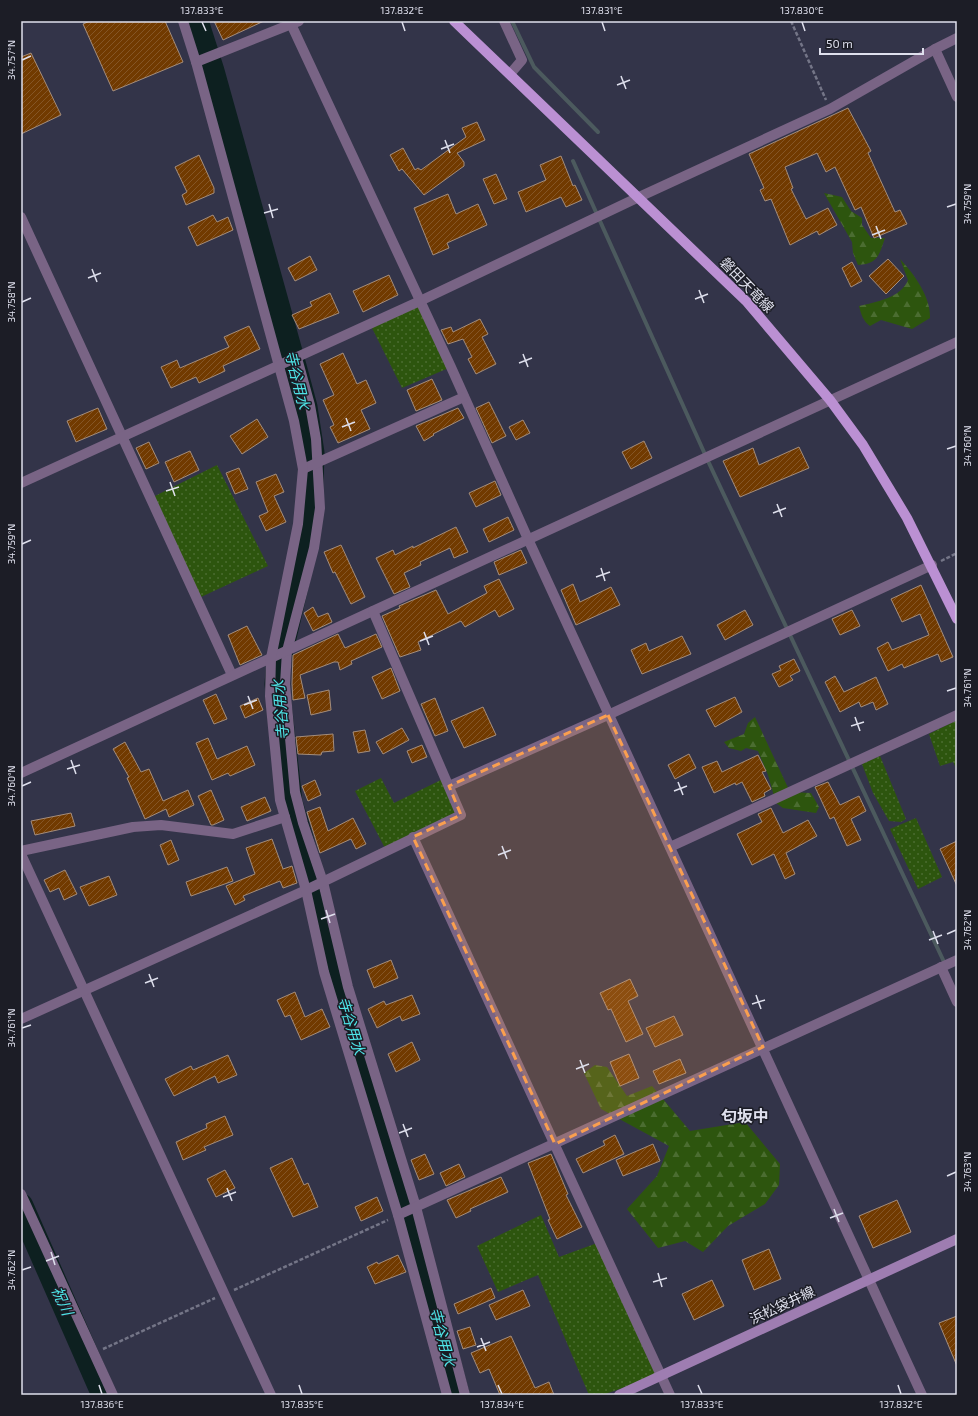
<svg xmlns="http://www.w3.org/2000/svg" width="978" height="1416" viewBox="0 0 978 1416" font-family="'Exo 2','Noto Sans JP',sans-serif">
	<defs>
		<pattern id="grass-dots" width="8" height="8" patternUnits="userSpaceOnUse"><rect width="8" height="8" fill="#2d550e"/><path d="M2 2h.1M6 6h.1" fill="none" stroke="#4b6d31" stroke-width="1.8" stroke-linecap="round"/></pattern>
		<pattern id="forest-firs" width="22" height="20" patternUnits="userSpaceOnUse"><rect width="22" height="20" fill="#2d550e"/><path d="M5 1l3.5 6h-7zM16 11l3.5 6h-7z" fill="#4b6d31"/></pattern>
		<pattern id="building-hatch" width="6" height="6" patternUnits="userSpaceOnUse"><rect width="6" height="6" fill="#713a00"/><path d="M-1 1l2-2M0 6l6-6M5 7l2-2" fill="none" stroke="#855626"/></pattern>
	</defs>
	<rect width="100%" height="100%" fill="#333449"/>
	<g fill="url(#grass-dots)">
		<polygon points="420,301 451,367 402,388 370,324"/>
		<polygon points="217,465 268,566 201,597 151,498"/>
		<polygon points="957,720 957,770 953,762 940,766 929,734"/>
		<polygon points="880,756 906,819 901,822 889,821 873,793 862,764"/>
		<polygon points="381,778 394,803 445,778 461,815 386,850 355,791"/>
		<polygon points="916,818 942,877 918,889 890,829"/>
		<polygon points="541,1215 559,1257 600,1242 661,1375 602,1395 589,1395 538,1275 498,1292 477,1246"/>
	</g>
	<g fill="url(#forest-firs)">
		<path d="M824,193L842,197L851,211L862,218V225L871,238H885C879,255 878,264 858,265L853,253L852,242Z"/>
		<path d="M900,259C914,274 931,297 930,318L912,329L881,320L870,326C863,321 861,314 859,306C876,302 901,298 908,280Z"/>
		<polygon points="755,717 790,792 811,793 819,807 816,813 783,808 776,803 768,775 758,751 746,748 741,751 729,748 724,742 744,734 748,723"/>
		<polygon points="595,1065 607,1067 627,1096 652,1086 690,1131 745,1122 780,1164 779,1185 765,1204 728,1226 703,1252 685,1241 658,1248 627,1209 657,1176 669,1146 601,1109 584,1073"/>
	</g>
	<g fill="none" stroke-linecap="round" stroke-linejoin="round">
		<g stroke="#4c5a5e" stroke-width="4">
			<polyline points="512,21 534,67 598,132"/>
			<polyline points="573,161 708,461 945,964"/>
		</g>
		<g stroke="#0d2020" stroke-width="25">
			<polyline points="196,21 212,71 294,366 305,407 312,453 310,519 295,591 279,659 277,684 290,802 311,873 341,993 406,1206 457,1395"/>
			<polyline points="21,1206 104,1395"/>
		</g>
	</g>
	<g fill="url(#building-hatch)" stroke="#a48d7c">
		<polygon points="90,21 165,21 183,62 113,91 83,24"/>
		<polygon points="214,21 264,21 223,40"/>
		<polygon points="31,53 61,115 21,134 21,57"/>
		<polygon points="848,108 871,151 868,153 895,212 900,210 907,224 874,238 861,207 855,210 835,167 826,172 817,153 815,154 785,167 793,188 791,189 806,219 828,208 837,225 819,235 817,231 790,245 771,199 765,201 760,190 764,188 749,154"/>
		<polygon points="477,122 485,140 457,153 464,162 464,166 424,195 402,169 399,171 390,155 403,148 415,170 418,168 421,170 466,137 462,128"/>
		<polygon points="199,155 214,188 214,193 186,205 182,195 187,192 175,167"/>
		<polygon points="561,156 573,186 575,185 582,200 566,207 561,197 526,212 518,192 546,180 540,165"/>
		<polygon points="496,174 507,199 494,204 483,179"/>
		<polygon points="448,194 456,214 478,204 487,225 447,243 449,248 433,255 414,208"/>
		<polygon points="213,215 217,222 228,217 233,230 197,246 188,227"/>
		<polygon points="310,256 317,270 295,281 288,268"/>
		<polygon points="888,259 904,276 886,294 869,276"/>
		<polygon points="852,262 862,281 851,287 842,268"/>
		<polygon points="389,275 398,295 363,312 353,291"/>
		<polygon points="330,293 339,313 299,329 292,315 312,306 310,302"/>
		<polygon points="480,319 488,334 482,337 496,364 476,374 468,359 472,357 463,339 448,344 441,330 451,327 453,332"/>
		<polygon points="249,326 260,349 223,366 225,371 199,383 196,377 171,388 161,367 177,360 180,368 229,347 224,337"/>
		<polygon points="343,353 357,384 366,380 376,403 361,410 370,429 338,443 330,427 334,425 323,400 334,395 320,364"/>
		<polygon points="432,379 442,400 416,411 407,390"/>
		<polygon points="489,402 506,436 492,443 476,408"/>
		<polygon points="98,408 107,429 76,442 67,421"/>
		<polygon points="458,408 464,418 433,434 434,435 424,441 416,426"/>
		<polygon points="257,419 268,437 242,454 230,436"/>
		<polygon points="523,420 530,433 516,440 509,427"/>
		<polygon points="644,441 652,458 631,469 622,452"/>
		<polygon points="149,442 159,463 146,469 136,448"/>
		<polygon points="799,447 809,468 740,497 723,461 753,448 759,465"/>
		<polygon points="190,451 199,470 174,482 165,462"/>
		<polygon points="239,468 248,489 235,494 226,473"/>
		<polygon points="276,474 284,492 274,496 286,522 266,531 259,516 268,512 256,482"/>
		<polygon points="495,481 501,495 476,507 469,493"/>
		<polygon points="508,517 514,530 489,542 483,529"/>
		<polygon points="456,527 468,552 454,558 450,548 420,562 421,565 404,573 410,587 394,594 376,558 393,550 395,555 413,546 413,548"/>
		<polygon points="341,545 365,597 351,604 335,572 333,573 324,552"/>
		<polygon points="521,550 527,563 499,575 494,562"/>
		<polygon points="499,579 514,609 499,617 495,610 465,627 461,621 418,642 421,650 400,657 382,616 400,608 399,606 436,590 448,614 487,593 484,586"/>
		<polygon points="573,584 580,602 611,587 620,605 576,625 561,590"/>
		<polygon points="921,585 953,657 941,662 938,654 904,668 902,664 888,671 877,648 888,642 892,650 929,635 920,614 902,622 891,599"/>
		<polygon points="313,607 318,617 328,613 332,622 313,631 304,613"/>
		<polygon points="745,610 753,625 725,640 717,625"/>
		<polygon points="852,610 860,626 840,635 832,619"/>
		<polygon points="247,626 262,655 240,665 228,635"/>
		<polygon points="338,634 345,648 376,634 382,647 351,661 352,664 340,670 338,662 334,662 300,675 305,698 293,700 292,684 293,655"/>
		<polygon points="682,636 691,654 642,674 631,650 646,643 649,651"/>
		<polygon points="794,659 800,671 790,676 793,680 779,687 772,674 781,670 779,666"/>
		<polygon points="391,668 400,691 382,699 372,677"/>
		<polygon points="835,676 844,692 876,677 888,704 876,710 873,702 861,707 859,702 840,712 825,682"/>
		<polygon points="329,690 331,710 311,715 307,695"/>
		<polygon points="216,694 227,719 214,724 203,700"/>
		<polygon points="735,697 742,712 715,727 706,710"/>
		<polygon points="258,698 263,710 245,718 240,706"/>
		<polygon points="435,698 448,731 435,736 421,704"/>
		<polygon points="483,707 496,735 464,748 451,721"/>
		<polygon points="402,728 409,740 383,754 376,742"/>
		<polygon points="365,730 370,751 358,753 353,732"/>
		<polygon points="333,734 334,751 322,752 321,755 298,754 296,737"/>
		<polygon points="208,738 217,759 247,746 255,765 230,776 228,773 212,780 196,743"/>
		<polygon points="125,742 141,772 149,769 163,801 188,790 194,805 169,817 166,809 145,819 127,778 129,777 113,749"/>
		<polygon points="422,745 427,757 412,763 407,751"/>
		<polygon points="689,754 696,768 675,779 668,765"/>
		<polygon points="758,755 766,771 762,772 771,789 764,793 765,796 752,802 742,782 736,785 735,783 714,793 702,767 717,761 722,772"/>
		<polygon points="315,780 321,795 308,801 302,786"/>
		<polygon points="828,782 840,805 859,796 866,811 851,819 861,840 847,846 834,817 830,819 815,787"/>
		<polygon points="211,790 224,820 213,825 211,825 198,796"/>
		<polygon points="265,797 271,811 247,821 241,807"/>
		<polygon points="320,807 328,831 353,818 366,844 356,849 351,839 320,853 307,812"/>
		<polygon points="771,808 783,833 808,820 817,836 786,853 795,874 785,879 774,854 752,865 737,834 762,822 758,814"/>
		<polygon points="71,813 75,826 35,835 31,821"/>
		<polygon points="272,839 283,869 292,866 297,883 283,888 280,881 243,896 245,900 235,905 226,886 255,874 246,848"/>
		<polygon points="171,840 179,860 168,865 160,845"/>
		<polygon points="957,841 957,886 940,849"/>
		<polygon points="227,867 233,881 191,896 186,882"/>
		<polygon points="65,870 77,894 64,900 59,888 50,892 44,880"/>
		<polygon points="109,876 117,895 89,906 80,887"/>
		<polygon points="391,960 398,978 374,988 367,970"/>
		<polygon points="630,979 638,996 628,1001 643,1034 626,1042 611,1009 608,1010 600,993"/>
		<polygon points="295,992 305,1017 322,1009 330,1027 301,1040 290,1015 285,1017 277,1000"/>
		<polygon points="412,995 420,1014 402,1021 400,1016 377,1028 368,1009 384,1001 386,1005"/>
		<polygon points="674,1016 683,1035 655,1047 646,1028"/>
		<polygon points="412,1042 420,1060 396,1072 388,1054"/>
		<polygon points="629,1054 639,1078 620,1086 610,1062"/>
		<polygon points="228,1055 237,1075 218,1083 215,1076 174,1096 165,1079 191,1066 193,1070"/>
		<polygon points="680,1059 686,1073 659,1084 653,1071"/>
		<polygon points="225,1116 233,1135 204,1147 206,1150 183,1160 176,1142 207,1128 206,1124"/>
		<polygon points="615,1135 624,1154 583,1173 576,1159 605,1145 603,1141"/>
		<polygon points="653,1144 660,1161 623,1176 616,1160"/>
		<polygon points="425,1154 434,1174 419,1180 411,1160"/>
		<polygon points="551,1154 568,1194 566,1195 582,1227 557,1239 548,1220 550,1219 528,1163"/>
		<polygon points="292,1158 304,1185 308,1183 318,1207 293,1217 270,1168"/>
		<polygon points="459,1164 465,1177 446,1186 440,1173"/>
		<polygon points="225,1170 235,1188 216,1197 207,1179"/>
		<polygon points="501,1177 508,1192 470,1209 471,1211 456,1218 447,1200"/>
		<polygon points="377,1197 383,1211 361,1221 355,1207"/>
		<polygon points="897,1200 911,1232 873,1248 859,1216"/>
		<polygon points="769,1249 781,1279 754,1290 742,1260"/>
		<polygon points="398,1255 406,1272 375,1284 367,1267 377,1262 378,1264"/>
		<polygon points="712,1280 724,1306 694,1320 682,1294"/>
		<polygon points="491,1288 495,1298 458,1314 454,1304"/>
		<polygon points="523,1290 530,1306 496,1320 489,1305"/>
		<polygon points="957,1316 957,1366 939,1323"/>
		<polygon points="470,1327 476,1345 463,1349 457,1331"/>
		<polygon points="511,1336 535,1388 549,1382 554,1395 500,1395 489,1369 480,1373 471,1353"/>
	</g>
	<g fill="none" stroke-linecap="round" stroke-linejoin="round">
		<g stroke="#747587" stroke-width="2.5" stroke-dasharray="4 2" stroke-linecap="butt">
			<polyline points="791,21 826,100"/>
			<polyline points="941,561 957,553"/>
			<polyline points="234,1290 388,1220"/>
			<polyline points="103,1349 215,1298"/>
		</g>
		<g stroke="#796485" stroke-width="10">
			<polyline points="504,21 522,60 510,74"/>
			<polyline points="291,24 451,367 528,539 922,1395"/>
			<polyline points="935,49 957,97"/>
			<polyline points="196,62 299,21"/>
			<polyline points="21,217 232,675"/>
			<polyline points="297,358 310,405 316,439 320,508 314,548 287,651 285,684 295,792 303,823 323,882 348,987 416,1207 465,1395"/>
			<polyline points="303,469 464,397"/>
			<polyline points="21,773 957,342"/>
			<polyline points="449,786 608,715 932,565"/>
			<polyline points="413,837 670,1395"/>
			<polyline points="670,847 957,715"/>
			<polyline points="21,851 133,827 161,825 233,834 285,817"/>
			<polyline points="21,854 271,1395"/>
			<polyline points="941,967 957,1002"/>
			<polyline points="21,1019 306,890 461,815 373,611"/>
			<polyline points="21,1194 113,1395"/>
			<polyline points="398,1215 957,960"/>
		</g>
		<g stroke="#796485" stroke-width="10">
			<polyline points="183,21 196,62 294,421 303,469 298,524 271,658 270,696 280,800 306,890 324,972 398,1215 447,1395"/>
			<polyline points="21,483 420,301 639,197 830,109 935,49 957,38"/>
		</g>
		<polyline stroke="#9e7db1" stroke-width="10" points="619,1395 957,1239"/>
		<polyline stroke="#bb90d3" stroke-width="10" points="454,21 747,302 830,400 863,445 907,518 957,619"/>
	</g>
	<path fill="#fa9f4f" fill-opacity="0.2" stroke="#fa9f4f" stroke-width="3" stroke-dasharray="8 5" stroke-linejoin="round" d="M608,715L763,1047L555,1144L413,837L461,815L449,786Z"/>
	<path fill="none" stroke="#dfe0ed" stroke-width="1.5" d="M202,22L206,31M402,22L405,31M602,22L605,31M802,22L805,31M22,60L31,56M621,76L626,89M617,85L630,80M445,140L450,153M441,149L454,144M269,204L273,218M947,207L956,204M264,213L278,209M876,226L881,239M872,235L885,230M92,269L97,282M88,278L101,273M699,290L704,303M695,299L708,294M22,302L31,298M523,354L528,367M519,363L532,358M346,418L351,431M342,427L355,422M947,449L956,446M170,482L175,496M166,491L179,487M777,504L782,517M773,513L786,508M22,544L31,540M601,568L605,581M596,577L610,572M424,632L429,645M420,641L433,636M947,691L956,688M248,696L253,709M244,705L257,700M855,717L860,731M851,726L864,722M71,760L76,774M67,769L80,765M678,782L683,795M22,786L31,782M674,791L687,786M502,846L507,859M498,855L511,850M326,910L330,923M321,919L335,914M933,931L938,944M947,934L956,930M929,940L942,935M149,974L154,987M145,983L158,978M756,995L761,1009M752,1004L765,1000M22,1028L31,1025M580,1060L585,1073M576,1069L589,1064M403,1124L408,1137M399,1133L412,1128M947,1176L956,1172M227,1188L232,1201M223,1197L236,1192M834,1209L839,1222M830,1218L843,1213M51,1252L55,1265M46,1261L59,1256M22,1270L31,1267M658,1273L662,1287M653,1282L667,1278M481,1338L486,1351M477,1347L490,1342M99,1385L102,1394M299,1385L302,1394M498,1385L502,1394M698,1385L702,1394M898,1385L901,1394"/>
	<g text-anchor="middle" stroke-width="3" stroke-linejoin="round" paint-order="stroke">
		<g font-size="14" fill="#dfe0ed" stroke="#1c1d26">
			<text transform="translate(747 285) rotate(46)" y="5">磐田天竜線</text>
			<text transform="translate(782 1305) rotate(-25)" y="5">浜松袋井線</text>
		</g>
		<g font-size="15" font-style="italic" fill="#4ee3e6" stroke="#1c1d26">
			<text transform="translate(297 380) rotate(76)" y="5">寺谷用水</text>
			<text transform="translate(281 710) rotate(-95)" y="5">寺谷用水</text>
			<text transform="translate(351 1026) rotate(73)" y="5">寺谷用水</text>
			<text transform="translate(62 1301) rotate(66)" y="5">祝川</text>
			<text transform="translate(442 1337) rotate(75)" y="5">寺谷用水</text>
		</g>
		<g font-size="16" font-weight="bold" fill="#dfe0ed" stroke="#1c1d26">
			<text x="745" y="1122">匂坂中</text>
		</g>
	</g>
	<rect width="978" height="1416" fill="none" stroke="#1c1d26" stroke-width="44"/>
	<path d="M820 48v6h103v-6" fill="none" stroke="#dfe0ed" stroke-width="2"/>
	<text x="826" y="48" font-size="12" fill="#dfe0ed" stroke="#1c1d26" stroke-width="3" paint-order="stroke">50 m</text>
	<rect x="22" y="22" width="934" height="1372" fill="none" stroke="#dfe0ed" stroke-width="1.5"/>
	<g font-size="10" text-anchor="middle" fill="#dfe0ed">
		<text x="202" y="14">137.833°E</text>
		<text x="402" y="14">137.832°E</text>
		<text x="602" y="14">137.831°E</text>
		<text x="802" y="14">137.830°E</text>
		<text transform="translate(11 60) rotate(-90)" y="4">34.757°N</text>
		<text transform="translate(967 204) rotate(-90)" y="4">34.759°N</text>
		<text transform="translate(11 302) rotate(-90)" y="4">34.758°N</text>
		<text transform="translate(967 446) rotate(-90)" y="4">34.760°N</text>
		<text transform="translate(11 544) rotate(-90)" y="4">34.759°N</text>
		<text transform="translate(967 688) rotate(-90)" y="4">34.761°N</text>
		<text transform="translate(11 786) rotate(-90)" y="4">34.760°N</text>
		<text transform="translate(967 930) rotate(-90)" y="4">34.762°N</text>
		<text transform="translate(11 1028) rotate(-90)" y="4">34.761°N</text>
		<text transform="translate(967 1172) rotate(-90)" y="4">34.763°N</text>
		<text transform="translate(11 1270) rotate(-90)" y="4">34.762°N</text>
		<text x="102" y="1408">137.836°E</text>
		<text x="302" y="1408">137.835°E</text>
		<text x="502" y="1408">137.834°E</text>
		<text x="702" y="1408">137.833°E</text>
		<text x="901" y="1408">137.832°E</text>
	</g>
</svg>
